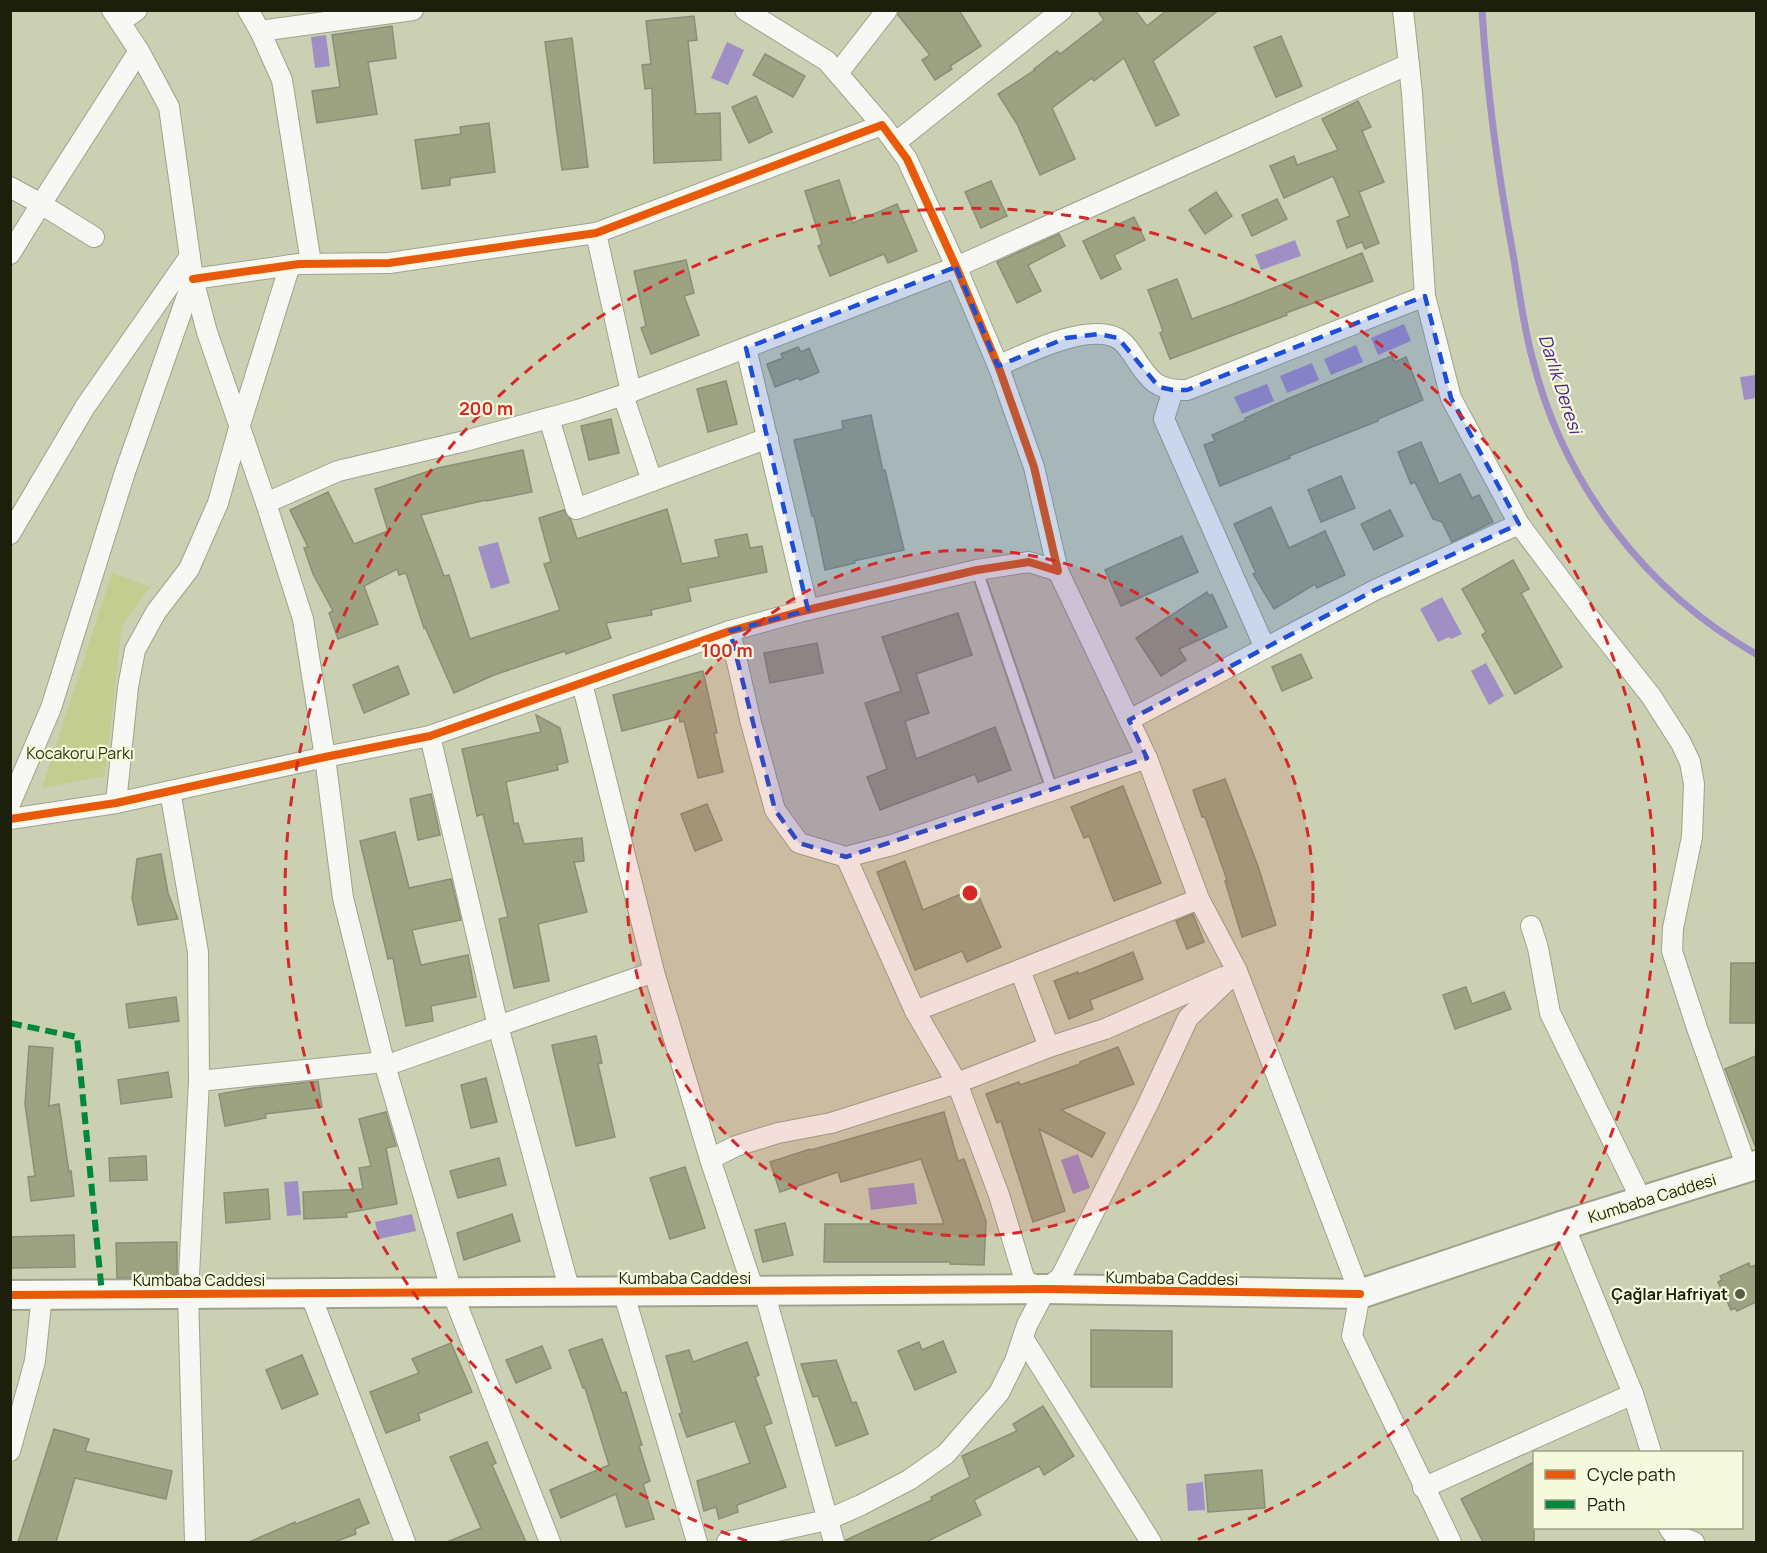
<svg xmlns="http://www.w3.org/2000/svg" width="1767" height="1553" viewBox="0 0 1767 1553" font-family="Manrope,sans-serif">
	<rect width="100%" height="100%" fill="#cad0b1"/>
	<polygon fill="#c3cd90" points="112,573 150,587 122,625 105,776 42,788"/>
	<g fill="#a08fc4">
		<polygon points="326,35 330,66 315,68 311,37"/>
		<polygon points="727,42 744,50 728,85 711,78"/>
		<polygon points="1295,240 1301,256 1261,270 1255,255"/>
		<polygon points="1404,324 1411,341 1378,355 1371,338"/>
		<polygon points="1356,345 1363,362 1331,375 1324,359"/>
		<polygon points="1312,363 1319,380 1287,393 1280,376"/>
		<polygon points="1756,375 1756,398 1744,400 1740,377"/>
		<polygon points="1267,384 1274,401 1242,414 1234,397"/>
		<polygon points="498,542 510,583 491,589 478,547"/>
		<polygon points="1442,597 1462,634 1451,639 1449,637 1438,642 1420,609"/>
		<polygon points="1486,663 1504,696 1489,705 1471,671"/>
		<polygon points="1078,1154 1090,1188 1073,1194 1061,1160"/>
		<polygon points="298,1181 301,1215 287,1216 284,1182"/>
		<polygon points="914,1183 917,1204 871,1210 868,1188"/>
		<polygon points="412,1214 416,1231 379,1239 375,1222"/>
		<polygon points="1203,1482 1205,1510 1188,1511 1186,1484"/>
	</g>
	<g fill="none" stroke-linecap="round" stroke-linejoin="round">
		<path stroke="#a08fc4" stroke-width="7" d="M1482,10C1487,92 1498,174 1513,254C1519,289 1523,324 1532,357C1563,483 1644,590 1756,654"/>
	</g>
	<g fill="#9da380" stroke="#8a8f77" stroke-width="1.5">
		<polygon points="899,10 959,10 981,46 950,66 952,69 935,80 922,60 930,55 898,15"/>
		<polygon points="1097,10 1135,10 1147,26 1167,10 1219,10 1153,61 1179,115 1156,126 1124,58 1094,81 1092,78 1052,108 1075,159 1040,175 1017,124 998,94 1035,70 1034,69 1057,51 1060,54 1104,20"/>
		<polygon points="694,16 697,40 688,41 696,114 720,113 721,160 654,163 652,88 645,89 642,65 651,64 646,21"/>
		<polygon points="392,26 396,58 368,62 377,114 317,123 312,91 340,87 332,35"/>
		<polygon points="1281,36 1302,86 1276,97 1254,47"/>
		<polygon points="572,38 588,167 562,170 545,42"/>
		<polygon points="765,54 805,76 793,97 753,75"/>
		<polygon points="756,96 772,132 749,143 732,107"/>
		<polygon points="1358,101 1371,127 1362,131 1384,182 1359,192 1379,243 1365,249 1362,242 1347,248 1337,221 1350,216 1333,176 1284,198 1270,166 1294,156 1297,165 1338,150 1322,119"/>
		<polygon points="489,123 495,172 450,178 450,185 422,189 415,140 461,134 460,127"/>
		<polygon points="839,180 853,223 897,204 917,251 888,263 884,254 830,276 818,246 822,244 805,191"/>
		<polygon points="991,181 1007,216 981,228 965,192"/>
		<polygon points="1216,192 1232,216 1205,234 1189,210"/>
		<polygon points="1277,199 1287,219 1252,236 1242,215"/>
		<polygon points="1134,217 1145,240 1114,255 1121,269 1101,279 1083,241"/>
		<polygon points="1059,234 1065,246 1028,265 1041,291 1017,303 997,262"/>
		<polygon points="1362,253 1373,281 1286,313 1287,315 1170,359 1160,333 1163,331 1148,290 1177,279 1192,319 1233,304"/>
		<polygon points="686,260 694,293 684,296 699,335 651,354 641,328 646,326 634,271"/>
		<polygon points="798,347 801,352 809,348 819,372 800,380 798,378 775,387 767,364 783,358 781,354"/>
		<polygon points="1392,356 1395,362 1406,357 1423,400 1378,419 1378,421 1289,456 1290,458 1220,486 1204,445 1215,441 1212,435 1246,420 1245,418 1290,398"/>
		<polygon points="726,381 737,424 708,432 697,389"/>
		<polygon points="871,415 883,471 885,470 904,550 854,561 855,563 825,570 814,516 812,516 794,440 843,429 842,421"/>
		<polygon points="611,419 619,453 589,460 581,426"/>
		<polygon points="1421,442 1439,484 1460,474 1472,498 1479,495 1493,522 1452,542 1442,522 1433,519 1415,482 1411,484 1398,452"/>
		<polygon points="523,450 532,492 486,501 486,500 421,515 444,576 449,575 470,639 560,610 544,564 551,562 539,518 564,510 571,520 577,539 667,509 682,564 719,557 715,540 747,534 750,548 762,546 767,572 688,588 691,601 651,610 652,615 606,623 611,638 566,654 565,651 494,675 454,693 425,627 424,628 406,573 399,575 397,569 364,586 378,624 338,639 329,613 333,611 313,574 304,548 308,547 290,510 328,492 354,544 388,531 375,489 438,468"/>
		<polygon points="1341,476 1355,508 1321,522 1308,490"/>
		<polygon points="1271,507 1289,548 1325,531 1345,575 1317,588 1315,584 1274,609 1253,574 1256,573 1234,524"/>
		<polygon points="1390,510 1403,536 1374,550 1361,524"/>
		<polygon points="1182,536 1198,572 1121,606 1105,570"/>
		<polygon points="1513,560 1529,589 1521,593 1562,667 1515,694 1482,635 1486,632 1462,589"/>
		<polygon points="1207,592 1209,596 1212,594 1227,627 1179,649 1186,660 1161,676 1136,638"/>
		<polygon points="958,613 972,655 916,674 929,713 905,721 916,759 995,727 1011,770 978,782 975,774 880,810 867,777 887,769 865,703 901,691 882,637"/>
		<polygon points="817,643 823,673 770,683 764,653"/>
		<polygon points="1301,654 1312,678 1282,691 1272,667"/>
		<polygon points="398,666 409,694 364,713 353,685"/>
		<polygon points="703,671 717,733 714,733 723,772 698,778 684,721 680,722 679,716 622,731 613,695"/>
		<polygon points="536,715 560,728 568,762 557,765 558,770 506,782 514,824 518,823 524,844 582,838 584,861 574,862 587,912 538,924 549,981 514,988 499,919 508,917 483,814 477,816 462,749 541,732"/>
		<polygon points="1225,779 1259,869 1276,925 1242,937 1225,881 1227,880 1205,817 1202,817 1193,790"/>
		<polygon points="1123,786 1161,883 1114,901 1089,836 1084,838 1071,807"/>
		<polygon points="431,794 440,835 418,840 410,799"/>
		<polygon points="707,804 722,840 695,851 681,814"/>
		<polygon points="395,832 409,888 451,879 461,920 412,930 421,965 468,955 476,997 431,1006 433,1021 406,1026 393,958 388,959 360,841"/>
		<polygon points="161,854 168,893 178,919 138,925 132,898 137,859"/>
		<polygon points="905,861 923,910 975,888 1001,947 967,962 962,951 915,970 877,872"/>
		<polygon points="1193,914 1204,942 1187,949 1176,921"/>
		<polygon points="1133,952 1143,979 1090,1000 1093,1009 1069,1019 1054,981 1078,972 1079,974"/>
		<polygon points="1731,963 1756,963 1756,1023 1730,1023"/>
		<polygon points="1466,987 1472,1004 1504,992 1511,1009 1455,1029 1443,995"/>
		<polygon points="176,997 179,1021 129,1028 126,1004"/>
		<polygon points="596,1036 602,1063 598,1064 615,1137 576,1146 552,1045"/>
		<polygon points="29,1046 53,1048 49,1106 59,1104 69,1172 71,1171 74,1196 31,1201 28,1177 35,1176 25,1104"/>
		<polygon points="1118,1047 1134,1084 1061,1110 1105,1133 1092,1157 1039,1129 1065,1211 1033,1222 1001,1121 997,1123 986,1094 1019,1082 1020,1085 1080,1064 1080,1062"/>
		<polygon points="1756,1056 1756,1148 1725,1069"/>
		<polygon points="168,1072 172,1097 121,1104 118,1080"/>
		<polygon points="486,1078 497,1122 471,1128 461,1085"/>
		<polygon points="318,1081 322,1107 265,1114 266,1118 225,1126 219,1094 253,1088"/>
		<polygon points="386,1112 396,1146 386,1148 397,1204 346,1213 347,1217 304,1219 303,1192 363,1189 359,1168 371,1166 359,1119"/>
		<polygon points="944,1112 958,1161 964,1159 986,1221 984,1265 950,1264 950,1262 824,1262 825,1224 944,1224 921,1159 841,1182 838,1172 780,1192 770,1162 810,1149 811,1150"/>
		<polygon points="146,1156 147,1180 110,1181 109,1158"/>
		<polygon points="499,1158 506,1185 458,1198 450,1171"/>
		<polygon points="685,1167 705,1228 670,1239 650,1178"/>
		<polygon points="268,1189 270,1219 226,1223 224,1193"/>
		<polygon points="512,1214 520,1241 464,1260 457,1233"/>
		<polygon points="785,1223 793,1255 763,1262 755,1230"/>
		<polygon points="74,1235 75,1267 10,1268 10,1237"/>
		<polygon points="177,1242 177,1278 117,1278 116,1243"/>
		<polygon points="1749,1263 1750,1267 1756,1265 1756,1302 1737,1311 1735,1308 1731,1310 1718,1282 1722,1280 1720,1276"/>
		<polygon points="1091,1330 1172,1331 1172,1387 1091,1387"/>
		<polygon points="602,1339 622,1393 626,1392 642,1445 639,1446 650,1481 643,1484 654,1519 626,1527 616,1494 561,1518 550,1490 609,1465 585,1388 583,1388 569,1350"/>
		<polygon points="943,1341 956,1372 915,1390 898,1351 919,1342 922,1350"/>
		<polygon points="747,1342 759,1375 755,1377 772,1423 764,1426 786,1487 737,1505 738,1512 719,1519 716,1507 704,1511 697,1481 750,1463 735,1421 687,1437 679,1414 682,1413 666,1356 689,1350 693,1362"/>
		<polygon points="451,1343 472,1392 418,1414 420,1420 386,1433 370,1392 419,1373 412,1359"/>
		<polygon points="542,1346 551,1368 516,1383 506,1360"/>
		<polygon points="302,1355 318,1394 282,1409 266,1370"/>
		<polygon points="836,1360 852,1403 856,1402 868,1434 836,1446 818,1396 813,1397 801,1364"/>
		<polygon points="1043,1406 1074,1456 1044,1475 1039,1466 974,1500 981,1515 926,1542 846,1542 846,1540 932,1500 931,1497 970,1477 962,1456 1017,1431 1013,1424"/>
		<polygon points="54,1429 89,1439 85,1451 172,1471 166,1499 75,1478 56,1542 18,1542"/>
		<polygon points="487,1442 496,1463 492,1465 526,1542 447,1542 481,1528 450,1457"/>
		<polygon points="1534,1462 1534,1542 1483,1542 1461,1499"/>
		<polygon points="1262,1470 1265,1508 1208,1512 1205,1475"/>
		<polygon points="359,1499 369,1523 355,1529 356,1534 334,1542 249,1542 295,1522 296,1524"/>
	</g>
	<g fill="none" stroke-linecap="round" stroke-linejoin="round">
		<g stroke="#9fa38c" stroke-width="14">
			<polyline id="lane" points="977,570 1052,790"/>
		</g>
		<g stroke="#9fa38c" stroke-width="22">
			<g id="street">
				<polyline points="112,10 139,51 169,107 193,279 207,332 266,503 303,619 325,757 343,898 384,1062 452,1292 550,1542"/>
				<polyline points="248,10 260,31 282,80 311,263"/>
				<polyline points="745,10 827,61 882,125"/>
				<polyline points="1403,10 1412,93 1425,296 1451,398 1519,524 1591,620 1651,696 1681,743 1690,762 1694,784 1692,837 1673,928 1672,951 1697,1028 1747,1168"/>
				<polyline points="120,22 137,10"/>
				<polyline points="260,31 413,10"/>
				<polyline points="838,73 887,10"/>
				<polyline points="895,143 1062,10"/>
				<polyline points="10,187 41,204 139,51"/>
				<polyline points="596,233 631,392"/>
				<polyline points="10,254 41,204 94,237"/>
				<polyline points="746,348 808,610"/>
				<path d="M998,366C1027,353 1086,323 1117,338C1123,341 1129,349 1133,355C1149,379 1155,391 1187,390L1425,296"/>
				<polyline points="1173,390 1164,419 1265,648"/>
				<polyline points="623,395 652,481"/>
				<polyline points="549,418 576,509 768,438"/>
				<polyline points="266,503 338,471 465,441 578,410 623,395 956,267 1409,64"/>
				<polyline points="10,534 85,407 190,256"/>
				<polyline points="1058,571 1147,758 1199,899 1237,971 1360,1294 1352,1336 1451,1542"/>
				<polyline points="730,631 751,723 775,810 799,843 846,857 892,845 1147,758"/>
				<polyline points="582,683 654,972 710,1159"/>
				<polyline points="1129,720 1375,590 1519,524"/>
				<polyline points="430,736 498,1026 654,972"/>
				<polyline points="170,791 198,952 199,1081 188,1294 195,1542"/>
				<polyline points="116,803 128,687 135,650 156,612 189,569 218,503 239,428 290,265"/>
				<polyline points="10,804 51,708 125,472 193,279"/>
				<polyline points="10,819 116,803 325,757 430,736 730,631 799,612 905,587 977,570 1029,562 1058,571 1034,467 999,368 958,271 907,159 882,125 596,233 389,263 299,264 193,279"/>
				<polyline points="846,857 915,1011 957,1083 999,1195 1025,1281 1043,1288"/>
				<polyline points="1531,926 1538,948 1550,1013 1642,1201"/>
				<polyline points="1020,970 1049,1047"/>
				<polyline points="915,1011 1199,899"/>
				<polyline points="385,1066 498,1026 570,1292"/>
				<polyline points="199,1081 384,1062"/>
				<polyline points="1564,1225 1633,1394 1651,1452"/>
				<polyline points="623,1291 697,1542"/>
				<polyline points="754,1291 710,1159 736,1146 778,1133 831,1123 957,1083 1049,1047 1105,1029 1223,977"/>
				<polyline points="764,1291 834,1542"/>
				<polyline points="310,1293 405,1542"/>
				<polyline points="1023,1338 1151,1542"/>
				<polyline points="10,1451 35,1361 42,1295"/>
				<polyline points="1423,1488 1633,1394"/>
				<polyline points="1669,1528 1674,1535 1694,1542"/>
				<polyline points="727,1542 827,1520 861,1505 909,1480 946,1454 999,1393 1015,1361 1027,1325 1046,1289 1061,1277 1148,1104 1188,1018 1237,971"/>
			</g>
		</g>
		<g stroke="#9fa38c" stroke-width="32">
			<polyline id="secondary" points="10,1295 1046,1289 1360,1294 1564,1225 1756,1165"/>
		</g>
		<use href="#lane" stroke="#f7f8f3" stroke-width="10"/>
		<use href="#street" stroke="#f7f8f3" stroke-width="20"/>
		<use href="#secondary" stroke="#f7f8f3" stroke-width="28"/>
		<polyline stroke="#00873e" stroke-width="6" stroke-dasharray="12 6" stroke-linecap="butt" points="10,1023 77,1037 102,1294"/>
		<g stroke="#f5fade" stroke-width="11">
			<g id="cycleway">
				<polyline points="10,819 116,803 325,757 430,736 730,631 799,612 905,587 977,570 1029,562 1058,571 1034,467 999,368 958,271 907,159 882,125 596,233 389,263 299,264 193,279"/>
				<polyline points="10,1295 1046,1289 1360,1294"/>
			</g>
		</g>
		<use href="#cycleway" stroke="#e8590c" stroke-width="8"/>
	</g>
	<path fill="#1d4ed8" fill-opacity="0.2" stroke="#1d4ed8" stroke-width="4.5" stroke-dasharray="12 8" stroke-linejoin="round" d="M956,267L998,366L1066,338L1098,334L1118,338L1159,387L1173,390H1187L1425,296L1451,398L1519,524L1375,590L1129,720L1147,758L846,857L799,843L775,810L730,631L808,610L746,348Z"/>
	<circle cx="970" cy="893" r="343" fill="#d62828" fill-opacity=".12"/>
	<g fill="none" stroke="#d62828" stroke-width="3" stroke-dasharray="10 8">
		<circle cx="970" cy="893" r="343"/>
		<path d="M747 1541A685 685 0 1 1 1193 1541"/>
	</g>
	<circle fill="#595d44" stroke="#f5fade" stroke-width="2" cx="1740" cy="1294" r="6"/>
	<g text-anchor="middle" stroke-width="4.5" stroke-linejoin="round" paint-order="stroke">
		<g font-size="16" fill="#32380a" stroke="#f5fade">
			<text x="80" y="759">Kocakoru Parkı</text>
		</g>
		<g font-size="16" fill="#1c1f09" stroke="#f5fade">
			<text transform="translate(1652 1198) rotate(-17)" y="6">Kumbaba Caddesi</text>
			<text x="685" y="1284">Kumbaba Caddesi</text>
			<text transform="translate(1172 1278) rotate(1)" y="6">Kumbaba Caddesi</text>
			<text x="199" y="1286">Kumbaba Caddesi</text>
		</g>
		<g font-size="16" font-weight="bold" fill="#1c1f09" stroke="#f5fade" text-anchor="end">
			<text x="1728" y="1300">Çağlar Hafriyat</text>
		</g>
		<g font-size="18" font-style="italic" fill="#4d228c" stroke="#f5fade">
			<text transform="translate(1560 384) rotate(72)" y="6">Darlık Deresi</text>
		</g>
	</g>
	<circle cx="970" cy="893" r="9" fill="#d62828" stroke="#f5fade" stroke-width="3"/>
	<g font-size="18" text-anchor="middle" font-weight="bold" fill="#d62828" stroke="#f5fade" stroke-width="4.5" stroke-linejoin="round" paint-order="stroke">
		<text x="486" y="415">200 m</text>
		<text x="727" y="657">100 m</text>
	</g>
	<rect width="1767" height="1553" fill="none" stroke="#1c1f09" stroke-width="24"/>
	<rect x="1533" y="1451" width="210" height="78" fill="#f5fade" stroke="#9ea289" stroke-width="1.5"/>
	<rect x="1545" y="1470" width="30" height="9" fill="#e8590c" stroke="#9ea289" stroke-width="1.5"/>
	<text x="1587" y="1481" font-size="18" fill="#1c1f09">Cycle path</text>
	<rect x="1545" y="1500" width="30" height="9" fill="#00873e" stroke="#9ea289" stroke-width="1.5"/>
	<text x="1587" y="1511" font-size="18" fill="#1c1f09">Path</text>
</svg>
